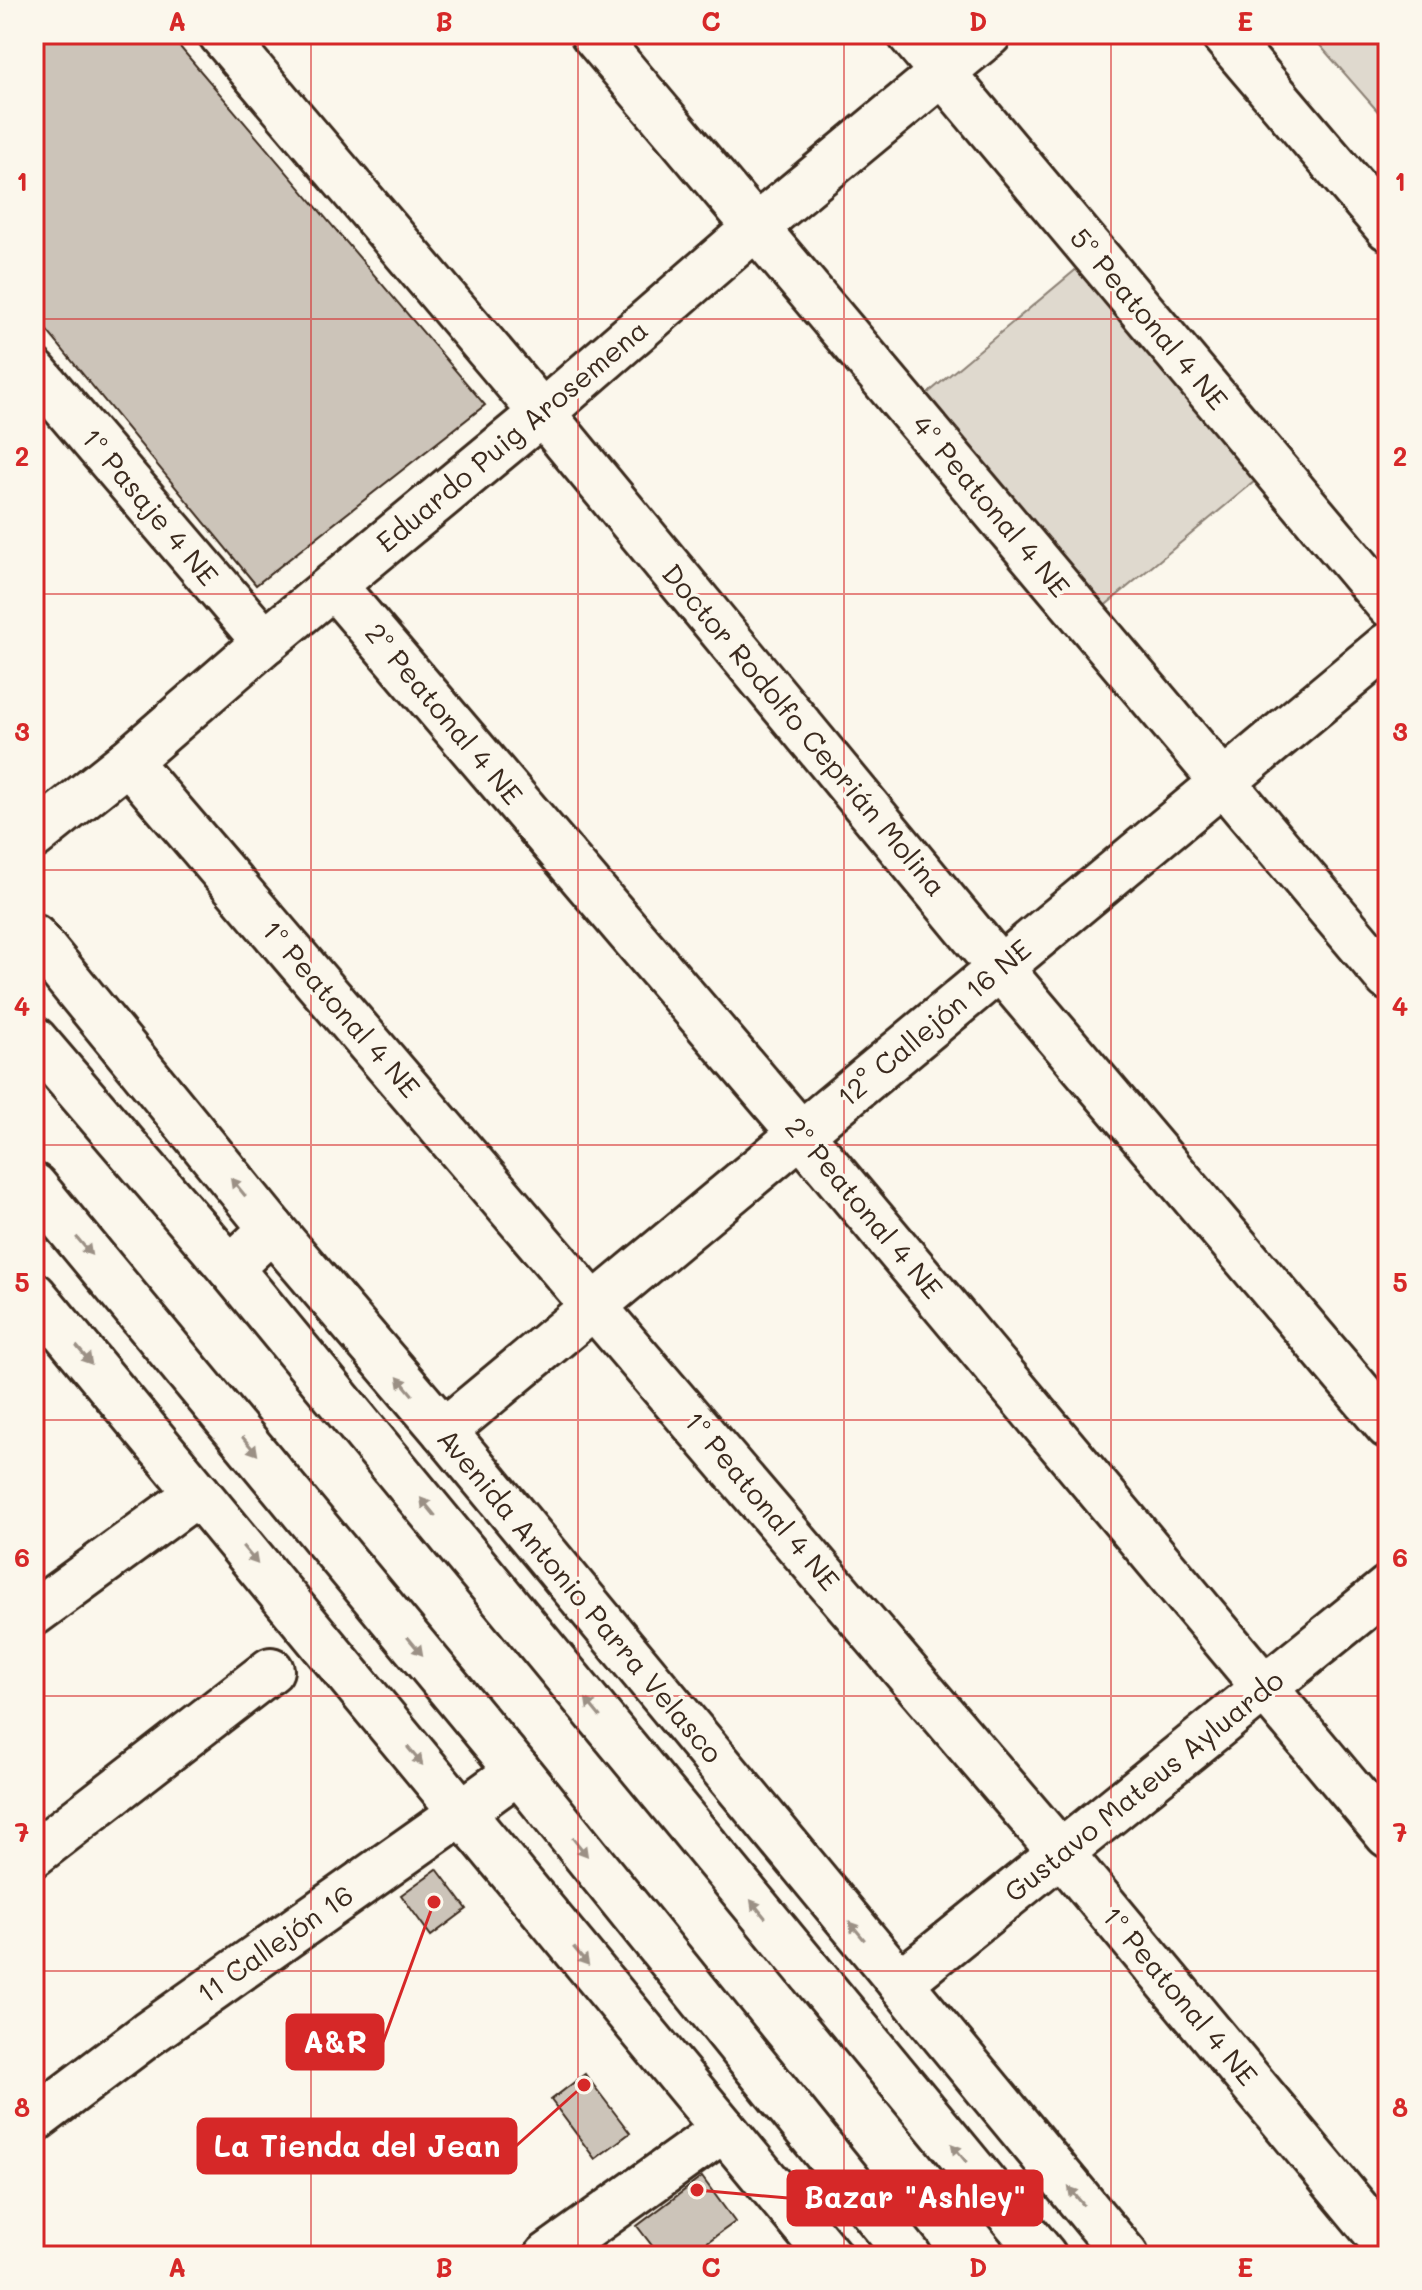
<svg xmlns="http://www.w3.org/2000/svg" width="1422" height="2290" viewBox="0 0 1422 2290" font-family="Mali,sans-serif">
	<rect width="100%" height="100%" fill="#fbf7ec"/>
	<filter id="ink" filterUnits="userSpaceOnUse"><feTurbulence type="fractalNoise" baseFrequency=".0125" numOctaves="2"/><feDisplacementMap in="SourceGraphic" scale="16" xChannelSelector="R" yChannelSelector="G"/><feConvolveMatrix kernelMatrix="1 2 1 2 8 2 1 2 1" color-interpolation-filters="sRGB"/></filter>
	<g filter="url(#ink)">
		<g fill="#dfd9ce" stroke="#8d8276" stroke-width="2">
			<polygon points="1310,34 1388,34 1388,123"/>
			<polygon points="1085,262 1261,476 1102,608 927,394"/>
		</g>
		<g fill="#ccc4b9" stroke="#3b2a1e" stroke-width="2">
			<polygon points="34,34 169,34 485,405 256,585 34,315"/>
			<polygon points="437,1869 467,1909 431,1936 401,1895"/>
			<polygon points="585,2074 630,2133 595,2159 551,2100"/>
			<polygon points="702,2177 735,2222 688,2256 660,2256 637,2226"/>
		</g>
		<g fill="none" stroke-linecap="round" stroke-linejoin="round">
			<g stroke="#3b2a1e" stroke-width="50">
				<g id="minor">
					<polyline points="221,34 542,413 1000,968 1388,1426"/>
					<polyline points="593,34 1388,978"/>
					<polyline points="910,34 1388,604"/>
					<polyline points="1223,34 1388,228"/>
					<polyline points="34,371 265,642"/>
					<polyline points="334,586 801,1134 1388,1835"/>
					<polyline points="128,761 1061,1853 1388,2247"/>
					<polyline points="34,836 128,761 265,642 542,413 756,227 989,34"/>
					<polyline points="34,937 272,1229 444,1431 1126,2256"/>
					<polyline points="34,1295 829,2256"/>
					<polyline points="444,1431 1388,645"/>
					<polyline points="34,1613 198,1493"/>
					<polyline points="34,1854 271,1670"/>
					<polyline points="900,1983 1388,1588"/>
					<polyline points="34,2120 148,2034 462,1812 518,1771"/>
					<polyline points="547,2256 724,2129"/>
				</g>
			</g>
			<g stroke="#3b2a1e" stroke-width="50">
				<g id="major">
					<polyline points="34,1039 230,1268 1044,2256"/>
					<polyline points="34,1186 518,1771 909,2256"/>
					<polyline points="230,1268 272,1229"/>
				</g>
			</g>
			<use href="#minor" stroke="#fbf7ec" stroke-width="44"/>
			<use href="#major" stroke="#fbf7ec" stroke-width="44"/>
		</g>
		<defs><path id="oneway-solid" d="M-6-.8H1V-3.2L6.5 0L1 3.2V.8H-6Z" transform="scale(2)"/></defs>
		<g fill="#9b9085">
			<use href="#oneway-solid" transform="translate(238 1187) rotate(-129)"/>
			<use href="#oneway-solid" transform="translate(84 1246) rotate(50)"/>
			<use href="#oneway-solid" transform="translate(84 1355) rotate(50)"/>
			<use href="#oneway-solid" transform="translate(405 1386) rotate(-130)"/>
			<use href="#oneway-solid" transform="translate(250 1446) rotate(50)"/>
			<use href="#oneway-solid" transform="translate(428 1507) rotate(-129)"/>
			<use href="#oneway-solid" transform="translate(250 1555) rotate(50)"/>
			<use href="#oneway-solid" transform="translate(415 1646) rotate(50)"/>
			<use href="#oneway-solid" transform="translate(593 1708) rotate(-129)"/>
			<use href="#oneway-solid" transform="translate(415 1756) rotate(50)"/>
			<use href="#oneway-solid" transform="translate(580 1847) rotate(51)"/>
			<use href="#oneway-solid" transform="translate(758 1909) rotate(-129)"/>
			<use href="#oneway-solid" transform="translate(857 1931) rotate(-130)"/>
			<use href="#oneway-solid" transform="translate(581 1956) rotate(50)"/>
			<use href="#oneway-solid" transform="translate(959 2153) rotate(-129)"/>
			<use href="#oneway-solid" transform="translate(1076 2196) rotate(-130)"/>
		</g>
	</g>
	<path fill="none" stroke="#d62828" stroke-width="2" stroke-opacity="0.55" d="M311,34V2256M578,34V2256M844,34V2256M1111,34V2256M34,319H1388M34,594H1388M34,870H1388M34,1145H1388M34,1420H1388M34,1696H1388M34,1971H1388"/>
	<g text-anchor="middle" stroke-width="7" stroke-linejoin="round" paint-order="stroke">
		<g font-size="28" fill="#3b2a1e" stroke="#fbf7ec">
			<text transform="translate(1149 319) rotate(50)" y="10">5º Peatonal 4 NE</text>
			<text transform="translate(512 436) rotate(-40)" y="10">Eduardo Puig Arosemena</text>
			<text transform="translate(991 506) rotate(50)" y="10">4º Peatonal 4 NE</text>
			<text transform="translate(150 507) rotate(50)" y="10">1º Pasaje 4 NE</text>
			<text transform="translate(444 714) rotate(50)" y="10">2º Peatonal 4 NE</text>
			<text transform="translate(804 730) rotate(50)" y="10">Doctor Rodolfo Ceprián Molina</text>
			<text transform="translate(341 1009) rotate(49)" y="10">1º Peatonal 4 NE</text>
			<text transform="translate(934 1023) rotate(-40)" y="10">12° Callejón 16 NE</text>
			<text transform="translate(864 1208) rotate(50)" y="10">2º Peatonal 4 NE</text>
			<text transform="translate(762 1501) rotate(50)" y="10">1º Peatonal 4 NE</text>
			<text transform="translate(580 1596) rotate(50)" y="10">Avenida Antonio Parra Velasco</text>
			<text transform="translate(1144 1786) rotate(-39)" y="10">Gustavo Mateus Ayluardo</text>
			<text transform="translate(275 1944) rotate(-35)" y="10">11 Callejón 16</text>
			<text transform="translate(1180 1996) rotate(50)" y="10">1º Peatonal 4 NE</text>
		</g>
	</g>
	<path fill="none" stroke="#d62828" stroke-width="3" d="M434 1902L383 2042M584 2085L516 2146M697 2190L788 2198"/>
	<g fill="#d62828" stroke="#fbf7ec" stroke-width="3">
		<circle cx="434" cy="1902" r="8"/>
		<circle cx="584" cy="2085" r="8"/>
		<circle cx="697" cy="2190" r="8"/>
	</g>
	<g fill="#d62828" stroke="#d62828" stroke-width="3">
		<rect x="287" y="2015" width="96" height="54" rx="8"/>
		<rect x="198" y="2119" width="318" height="54" rx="8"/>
		<rect x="788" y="2171" width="254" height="54" rx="8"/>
	</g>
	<g font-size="30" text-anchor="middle" font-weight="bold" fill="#fff">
		<text x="335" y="2053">A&amp;R</text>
		<text x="357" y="2157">La Tienda del Jean</text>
		<text x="915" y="2208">Bazar "Ashley"</text>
	</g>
	<rect width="1422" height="2290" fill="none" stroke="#fbf7ec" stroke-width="88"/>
	<rect x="44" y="44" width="1334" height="2202" fill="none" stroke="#d62828" stroke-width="3"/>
	<g font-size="26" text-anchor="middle" font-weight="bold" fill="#d62828">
		<text x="177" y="31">A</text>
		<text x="444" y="31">B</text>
		<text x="711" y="31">C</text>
		<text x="978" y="31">D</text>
		<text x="1245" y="31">E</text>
		<text x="22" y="191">1</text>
		<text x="1400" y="191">1</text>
		<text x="22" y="466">2</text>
		<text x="1400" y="466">2</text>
		<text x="22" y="741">3</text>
		<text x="1400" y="741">3</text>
		<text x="22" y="1016">4</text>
		<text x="1400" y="1016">4</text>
		<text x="22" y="1292">5</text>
		<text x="1400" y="1292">5</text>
		<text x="22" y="1567">6</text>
		<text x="1400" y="1567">6</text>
		<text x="22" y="1842">7</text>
		<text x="1400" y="1842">7</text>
		<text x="22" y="2117">8</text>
		<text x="1400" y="2117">8</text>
		<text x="177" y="2277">A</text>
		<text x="444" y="2277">B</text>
		<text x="711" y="2277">C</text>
		<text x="978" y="2277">D</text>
		<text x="1245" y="2277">E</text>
	</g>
</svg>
